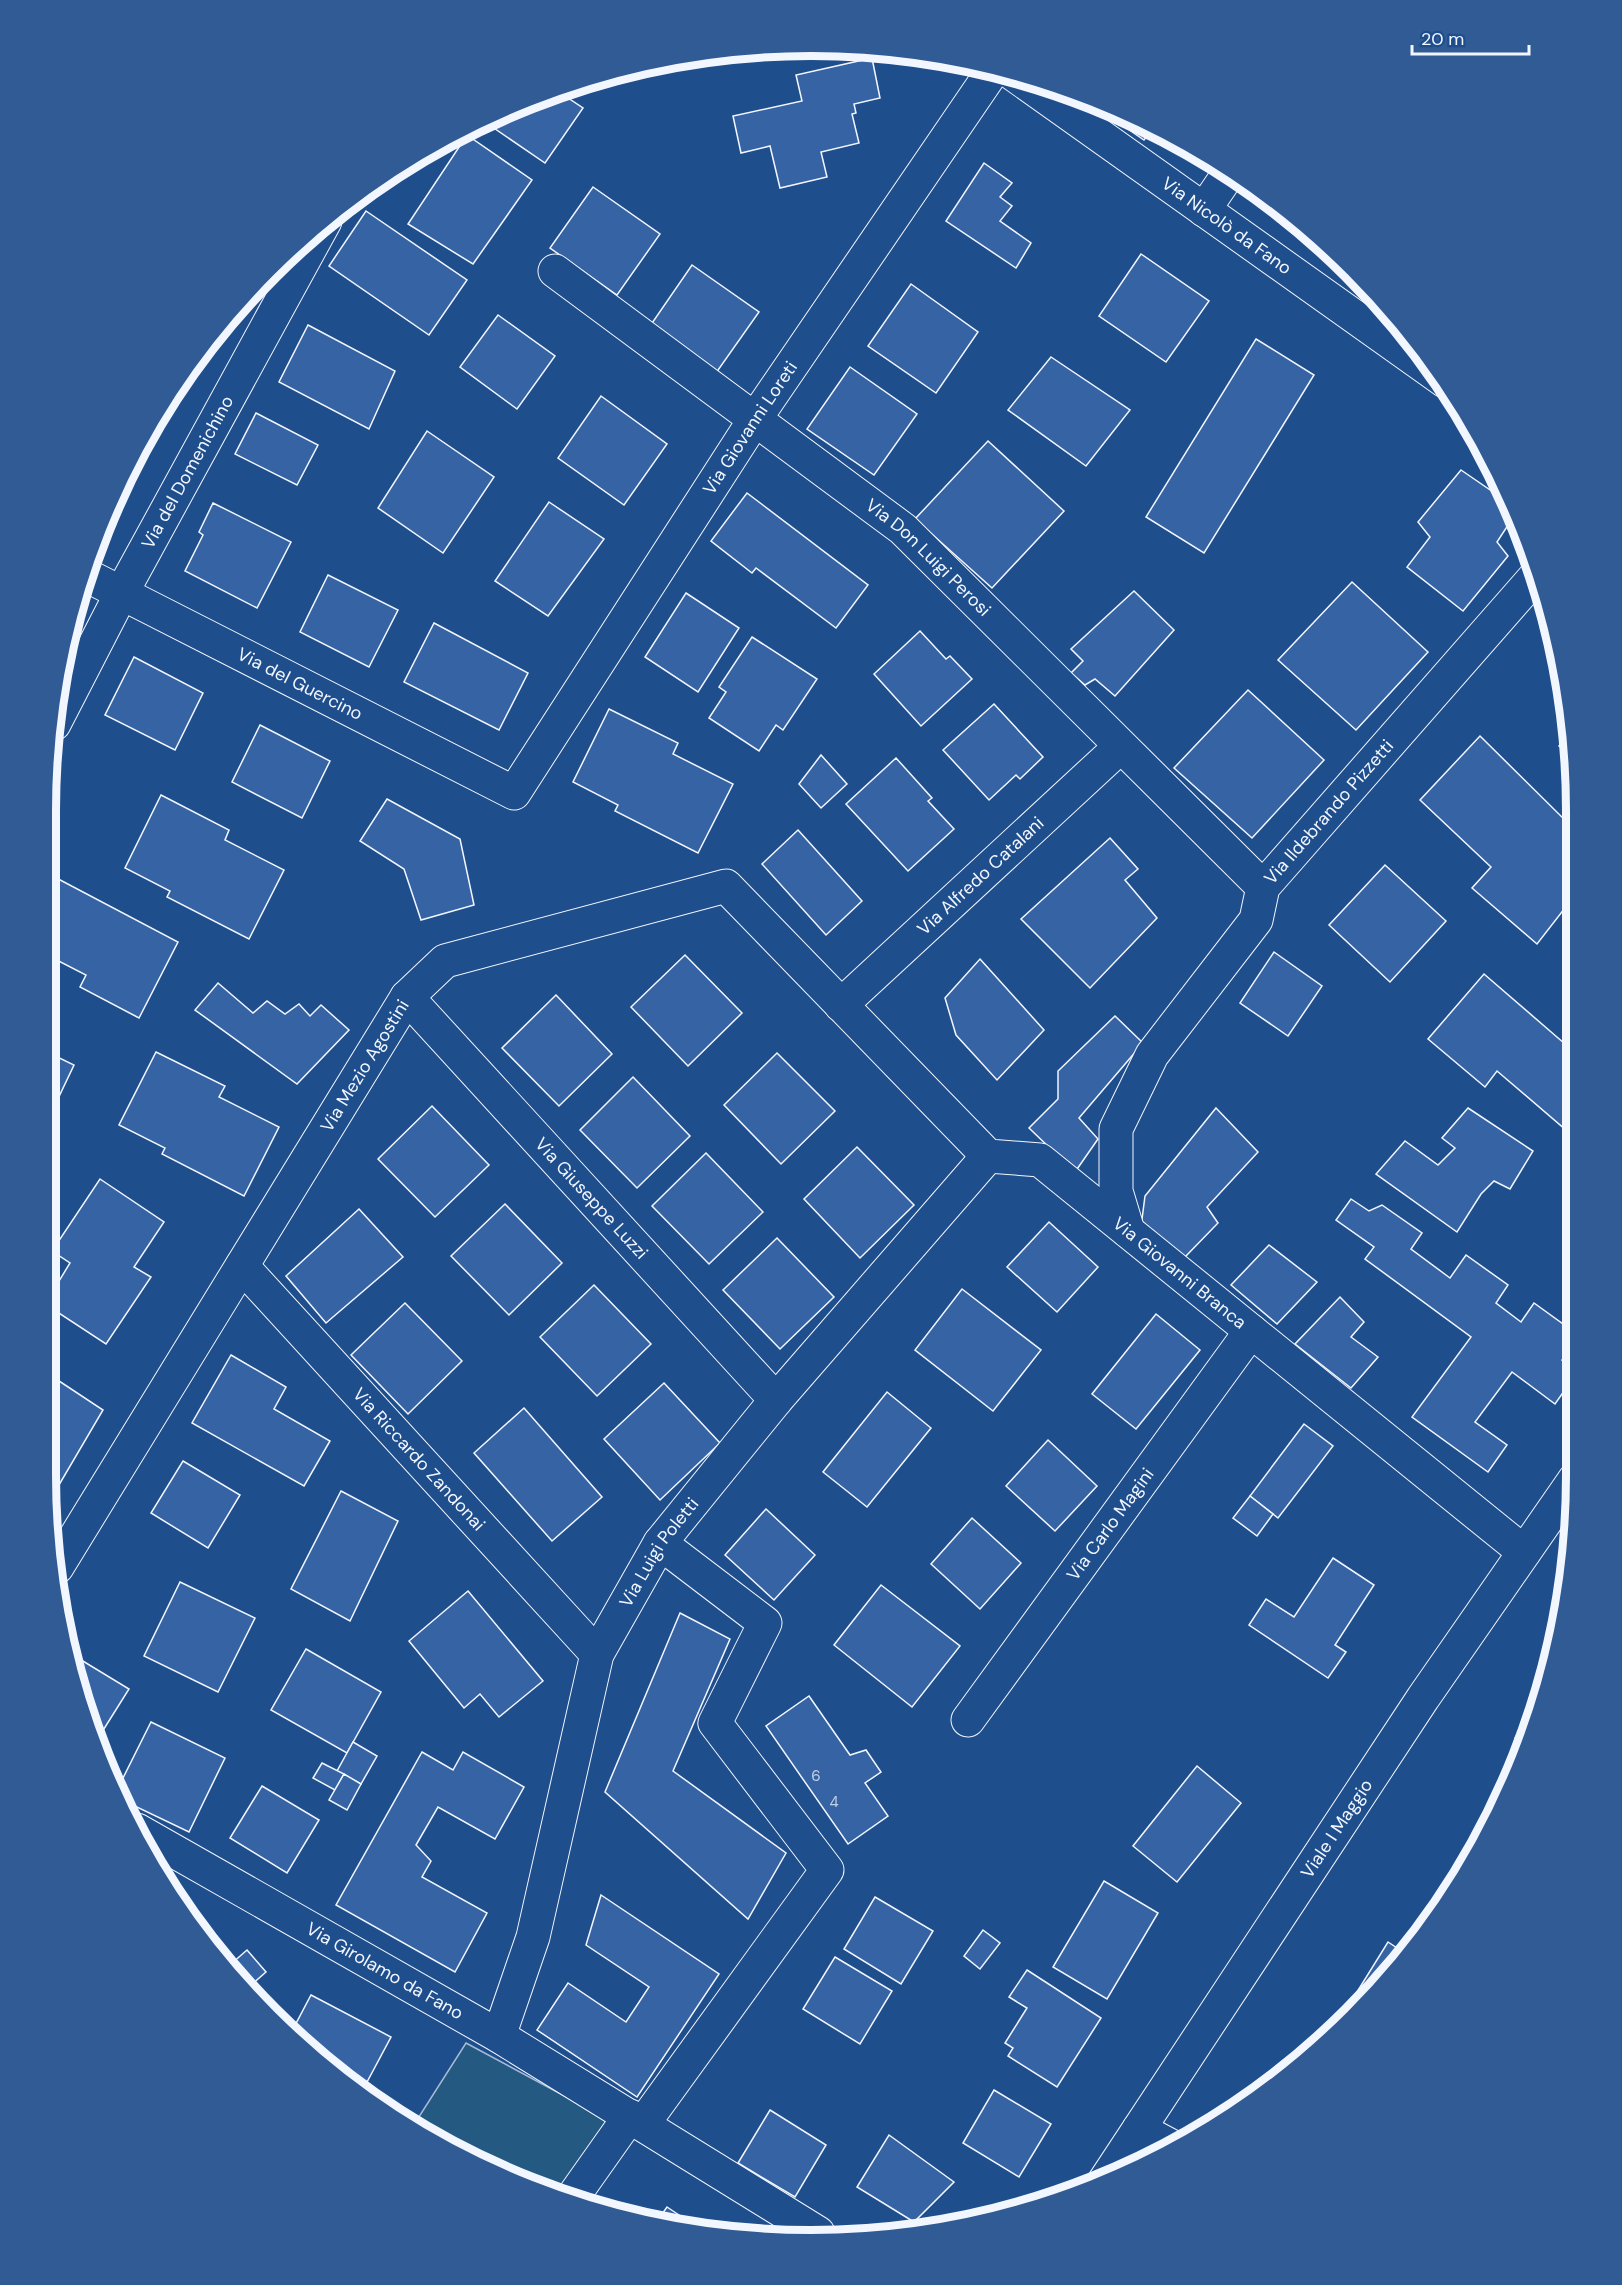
<svg xmlns="http://www.w3.org/2000/svg" width="1622" height="2285" viewBox="0 0 1622 2285" font-family="'DM Sans',sans-serif">
	<rect width="100%" height="100%" fill="#1f4e8c"/>
	<polygon fill="#245a82" stroke="#a8bbd7" stroke-width="1.5" points="466,2043 611,2121 558,2196 473,2161 415,2123"/>
	<g fill="#3563a3" stroke="#f2f6ff" stroke-width="1.5">
		<polygon points="872,58 880,98 854,104 856,113 852,114 859,143 821,152 827,177 780,188 770,146 741,153 733,116 802,101 796,75"/>
		<polygon points="629,71 619,84 607,76"/>
		<polygon points="556,90 583,108 545,163 485,122"/>
		<polygon points="1087,101 1150,124 1154,127 1144,140"/>
		<polygon points="467,135 532,180 473,264 408,224"/>
		<polygon points="984,163 1012,183 1000,197 1012,206 1000,221 1031,243 1016,268 946,221"/>
		<polygon points="593,187 660,234 617,295 550,248"/>
		<polygon points="1278,204 1338,260 1337,261 1271,214"/>
		<polygon points="366,211 467,280 429,335 329,266"/>
		<polygon points="1141,254 1209,301 1166,362 1099,316"/>
		<polygon points="692,265 759,312 716,373 650,326"/>
		<polygon points="911,284 978,332 936,393 868,346"/>
		<polygon points="498,315 555,356 517,409 460,367"/>
		<polygon points="308,325 395,371 369,429 279,382"/>
		<polygon points="1256,339 1314,375 1204,553 1146,517"/>
		<polygon points="1051,357 1130,410 1086,466 1008,410"/>
		<polygon points="850,367 917,414 874,475 807,429"/>
		<polygon points="601,396 667,444 624,505 558,458"/>
		<polygon points="256,413 318,445 297,485 235,454"/>
		<polygon points="427,431 494,477 443,553 378,508"/>
		<polygon points="988,441 1064,511 992,588 915,519"/>
		<polygon points="128,467 130,468 101,527 103,518"/>
		<polygon points="1461,470 1512,505 1516,513 1497,542 1508,556 1463,611 1407,567 1430,537 1418,522"/>
		<polygon points="747,493 868,585 836,628 756,568 752,573 711,541"/>
		<polygon points="549,502 604,539 548,616 495,581"/>
		<polygon points="213,503 291,542 257,608 185,571 203,535 199,532"/>
		<polygon points="328,575 398,610 369,667 300,632"/>
		<polygon points="1352,582 1428,652 1356,730 1278,660"/>
		<polygon points="1134,591 1174,630 1115,696 1095,679 1085,685 1071,673 1083,661 1071,649"/>
		<polygon points="686,593 739,628 698,692 645,657"/>
		<polygon points="434,623 528,673 499,730 404,682"/>
		<polygon points="920,631 946,659 950,656 972,679 921,726 874,674"/>
		<polygon points="752,637 817,679 783,730 776,725 759,751 709,718 726,692 719,687"/>
		<polygon points="134,657 203,693 175,750 105,715"/>
		<polygon points="1248,690 1324,760 1252,838 1174,768"/>
		<polygon points="994,704 1043,757 1020,779 1016,775 989,800 943,750"/>
		<polygon points="609,709 678,743 673,754 733,784 698,853 615,811 618,805 573,782"/>
		<polygon points="260,725 330,761 302,818 232,782"/>
		<polygon points="1571,733 1571,756 1559,746"/>
		<polygon points="1480,736 1571,826 1572,899 1537,944 1472,888 1491,867 1420,800"/>
		<polygon points="821,755 847,784 821,808 799,784"/>
		<polygon points="896,758 932,798 928,801 954,829 908,871 846,804"/>
		<polygon points="161,795 229,830 225,840 284,870 249,939 167,897 170,891 125,868"/>
		<polygon points="387,799 460,839 474,905 421,920 404,869 360,841"/>
		<polygon points="798,830 862,901 826,935 762,864"/>
		<polygon points="1110,838 1138,869 1125,880 1157,918 1090,988 1021,919"/>
		<polygon points="1385,865 1446,921 1390,982 1329,925"/>
		<polygon points="45,872 178,942 139,1018 80,987 86,975 45,954"/>
		<polygon points="1274,952 1322,986 1288,1036 1240,1003"/>
		<polygon points="685,955 742,1013 688,1066 631,1007"/>
		<polygon points="980,959 1044,1030 997,1080 956,1035 945,998"/>
		<polygon points="1484,974 1572,1050 1573,1136 1497,1071 1485,1087 1428,1039"/>
		<polygon points="218,983 253,1013 267,1001 285,1014 299,1004 310,1016 321,1005 349,1030 297,1084 195,1010"/>
		<polygon points="556,995 612,1054 559,1106 502,1048"/>
		<polygon points="1115,1016 1143,1043 1079,1118 1098,1139 1075,1172 1029,1128 1058,1099 1058,1071"/>
		<polygon points="45,1051 74,1065 45,1126"/>
		<polygon points="156,1052 225,1086 219,1097 279,1127 244,1196 162,1154 165,1148 119,1125"/>
		<polygon points="777,1053 835,1111 781,1164 724,1105"/>
		<polygon points="633,1077 690,1136 637,1188 580,1130"/>
		<polygon points="432,1106 489,1165 435,1217 378,1159"/>
		<polygon points="1216,1108 1258,1152 1207,1207 1218,1223 1185,1257 1141,1227 1145,1196"/>
		<polygon points="1468,1108 1533,1151 1510,1189 1494,1181 1481,1194 1457,1232 1376,1174 1405,1141 1438,1165 1455,1148 1442,1138"/>
		<polygon points="857,1147 914,1205 860,1258 804,1199"/>
		<polygon points="706,1153 763,1212 709,1264 652,1206"/>
		<polygon points="100,1179 164,1222 134,1267 151,1277 106,1344 45,1304 70,1263 52,1251"/>
		<polygon points="1351,1199 1369,1211 1382,1205 1422,1233 1411,1249 1450,1278 1466,1255 1508,1285 1496,1303 1521,1322 1534,1303 1574,1332 1574,1344 1562,1360 1574,1369 1574,1377 1555,1404 1512,1372 1475,1422 1507,1445 1488,1472 1412,1417 1471,1337 1365,1259 1374,1247 1336,1220"/>
		<polygon points="505,1204 562,1263 509,1315 451,1256"/>
		<polygon points="359,1209 403,1257 326,1323 286,1276"/>
		<polygon points="1049,1222 1098,1267 1057,1312 1007,1267"/>
		<polygon points="777,1238 834,1297 780,1349 723,1290"/>
		<polygon points="1269,1245 1317,1282 1277,1324 1231,1285"/>
		<polygon points="594,1285 651,1344 597,1396 540,1337"/>
		<polygon points="962,1289 1041,1350 993,1411 915,1350"/>
		<polygon points="1340,1297 1364,1322 1351,1337 1378,1357 1351,1388 1295,1344"/>
		<polygon points="405,1303 462,1361 408,1414 351,1355"/>
		<polygon points="1156,1314 1200,1350 1136,1429 1092,1394"/>
		<polygon points="231,1355 286,1387 274,1409 330,1441 304,1486 192,1423"/>
		<polygon points="53,1377 103,1410 49,1502 45,1474 45,1386"/>
		<polygon points="664,1383 720,1443 660,1500 604,1439"/>
		<polygon points="887,1392 931,1428 867,1507 823,1472"/>
		<polygon points="524,1408 602,1497 552,1541 474,1453"/>
		<polygon points="1304,1424 1333,1446 1278,1518 1250,1496"/>
		<polygon points="1048,1440 1097,1486 1055,1531 1006,1486"/>
		<polygon points="183,1461 240,1495 208,1548 151,1513"/>
		<polygon points="341,1491 398,1521 350,1621 291,1589"/>
		<polygon points="1250,1496 1273,1514 1257,1536 1233,1518"/>
		<polygon points="766,1509 815,1555 774,1600 725,1555"/>
		<polygon points="972,1518 1021,1563 980,1609 931,1564"/>
		<polygon points="1333,1558 1374,1585 1335,1645 1346,1652 1328,1678 1249,1625 1266,1599 1294,1617"/>
		<polygon points="180,1582 255,1618 218,1692 144,1656"/>
		<polygon points="881,1585 960,1646 912,1707 834,1645"/>
		<polygon points="468,1591 543,1681 499,1717 480,1694 464,1708 409,1641"/>
		<polygon points="680,1613 730,1639 673,1771 786,1853 748,1919 605,1792"/>
		<polygon points="306,1649 381,1692 347,1753 271,1710"/>
		<polygon points="68,1652 129,1689 97,1740 93,1738 71,1673"/>
		<polygon points="809,1696 850,1755 866,1750 881,1772 865,1783 888,1816 848,1844 766,1726"/>
		<polygon points="1541,1697 1524,1744 1515,1738"/>
		<polygon points="151,1722 225,1758 189,1832 120,1799 116,1792"/>
		<polygon points="353,1742 377,1756 361,1784 337,1771"/>
		<polygon points="422,1752 453,1770 463,1752 524,1787 495,1839 438,1807 416,1845 431,1861 422,1877 487,1913 455,1972 336,1905"/>
		<polygon points="322,1763 344,1774 335,1790 313,1778"/>
		<polygon points="1197,1766 1241,1803 1177,1882 1133,1846"/>
		<polygon points="344,1774 361,1784 347,1810 329,1800"/>
		<polygon points="262,1786 319,1820 287,1873 230,1838"/>
		<polygon points="1104,1881 1158,1913 1107,1999 1053,1967"/>
		<polygon points="601,1895 719,1974 637,2097 537,2030 568,1983 626,2022 649,1987 586,1945"/>
		<polygon points="875,1897 933,1931 901,1984 844,1949"/>
		<polygon points="983,1930 1000,1943 980,1969 964,1956"/>
		<polygon points="1388,1942 1406,1954 1331,2034"/>
		<polygon points="247,1950 266,1972 250,1986 231,1964"/>
		<polygon points="835,1957 892,1991 860,2044 803,2009"/>
		<polygon points="1027,1970 1101,2018 1057,2087 1008,2056 1013,2048 1005,2043 1027,2008 1009,1997"/>
		<polygon points="311,1995 391,2037 367,2082 306,2050 291,2033"/>
		<polygon points="1288,2058 1297,2065 1276,2080"/>
		<polygon points="994,2090 1051,2124 1019,2177 963,2143"/>
		<polygon points="770,2110 826,2145 795,2197 738,2163"/>
		<polygon points="889,2135 954,2182 914,2222 857,2187"/>
		<polygon points="667,2207 703,2231 657,2221"/>
	</g>
	<g fill="none" stroke-linecap="round" stroke-linejoin="round">
		<g stroke="#f2f6ff" stroke-width="35">
			<g id="minor">
				<path id="s1" d="M1009,71L1445,381"/>
				<polyline points="1204,210 1229,173"/>
				<path id="s2" d="M555,271L903,529L1263,887"/>
				<path id="s3" d="M86,575L514,793L755,419L994,69"/>
				<path id="s4" d="M54,724L121,594L325,221"/>
				<path id="s5" d="M407,997L776,1400"/>
				<path id="s6" d="M841,1005L1120,747"/>
				<path id="s7" d="M1128,1231L1116,1191V1129L1152,1055L1256,920L1263,887L1535,577"/>
				<path id="s8" d="M242,1266L597,1654"/>
				<path id="s9" d="M57,1567L407,997L445,961L726,886L988,1156L1040,1160L1524,1552"/>
				<path id="s10" d="M968,1720L1251,1331"/>
				<path id="s11" d="M137,1830L499,2036L818,2233"/>
				<path id="s12" d="M499,2036L533,1937L597,1654L660,1543L776,1400L988,1156"/>
				<polyline points="643,2124 827,1870 715,1723 765,1623 660,1543"/>
				<polyline points="1139,2129 1171,2146"/>
				<polyline points="570,2201 630,2116"/>
			</g>
		</g>
		<g stroke="#f2f6ff" stroke-width="35">
			<g id="major">
				<path id="s13" d="M1104,2182L1423,1698L1575,1479"/>
			</g>
		</g>
		<use href="#minor" stroke="#1f4e8c" stroke-width="33"/>
		<use href="#major" stroke="#1f4e8c" stroke-width="33"/>
	</g>
	<g text-anchor="middle" stroke-width="4.5" stroke-linejoin="round" paint-order="stroke">
		<g font-size="15" fill="#c3d1e8">
			<text x="816" y="1781">6</text>
			<text x="834" y="1807">4</text>
		</g>
		<g font-size="18" fill="#f2f6ff" stroke="#1f4e8c">
			<text dy="6" stroke="none"><textPath href="#s1" startOffset="267">Via Nicolò da Fano</textPath></text>
			<text dy="6" stroke="none"><textPath href="#s3" startOffset="915">Via Giovanni Loreti</textPath></text>
			<text dy="6" stroke="none"><textPath href="#s4" startOffset="285">Via del Domenichino</textPath></text>
			<text dy="6" stroke="none"><textPath href="#s2" startOffset="471">Via Don Luigi Perosi</textPath></text>
			<text dy="6" stroke="none"><textPath href="#s3" startOffset="240">Via del Guercino</textPath></text>
			<text dy="6" stroke="none"><textPath href="#s7" startOffset="490">Via Ildebrando Pizzetti</textPath></text>
			<text dy="6" stroke="none"><textPath href="#s6" startOffset="190">Via Alfredo Catalani</textPath></text>
			<text dy="6" stroke="none"><textPath href="#s9" startOffset="588">Via Mezio Agostini</textPath></text>
			<text dy="6" stroke="none"><textPath href="#s5" startOffset="273">Via Giuseppe Luzzi</textPath></text>
			<text dy="6" stroke="none"><textPath href="#s9" startOffset="1620">Via Giovanni Branca</textPath></text>
			<text dy="6" stroke="none"><textPath href="#s8" startOffset="262">Via Riccardo Zandonai</textPath></text>
			<text dy="6" stroke="none"><textPath href="#s10" startOffset="242">Via Carlo Magini</textPath></text>
			<text dy="6" stroke="none"><textPath href="#s12" startOffset="514">Via Luigi Poletti</textPath></text>
			<text dy="6" stroke="none"><textPath href="#s13" startOffset="423">Viale I Maggio</textPath></text>
			<text dy="6" stroke="none"><textPath href="#s11" startOffset="285">Via Girolamo da Fano</textPath></text>
		</g>
	</g>
	<path d="M0 0H1622V2285H0ZM811 56H811A755 755 0 0 1 1566 811V1475A755 755 0 0 1 811 2230H811A755 755 0 0 1 56 1475V811A755 755 0 0 1 811 56Z" fill="#305b95" fill-rule="evenodd"/>
	<path fill="none" stroke="#f2f6ff" stroke-width="8" d="M811 56H811A755 755 0 0 1 1566 811V1475A755 755 0 0 1 811 2230H811A755 755 0 0 1 56 1475V811A755 755 0 0 1 811 56Z"/>
	<path d="M1412 45v9h117v-9" fill="none" stroke="#f2f6ff" stroke-width="3"/>
	<text x="1421" y="45" font-size="18" fill="#f2f6ff" stroke="#1f4e8c" stroke-width="4.5" paint-order="stroke">20 m</text>
</svg>
